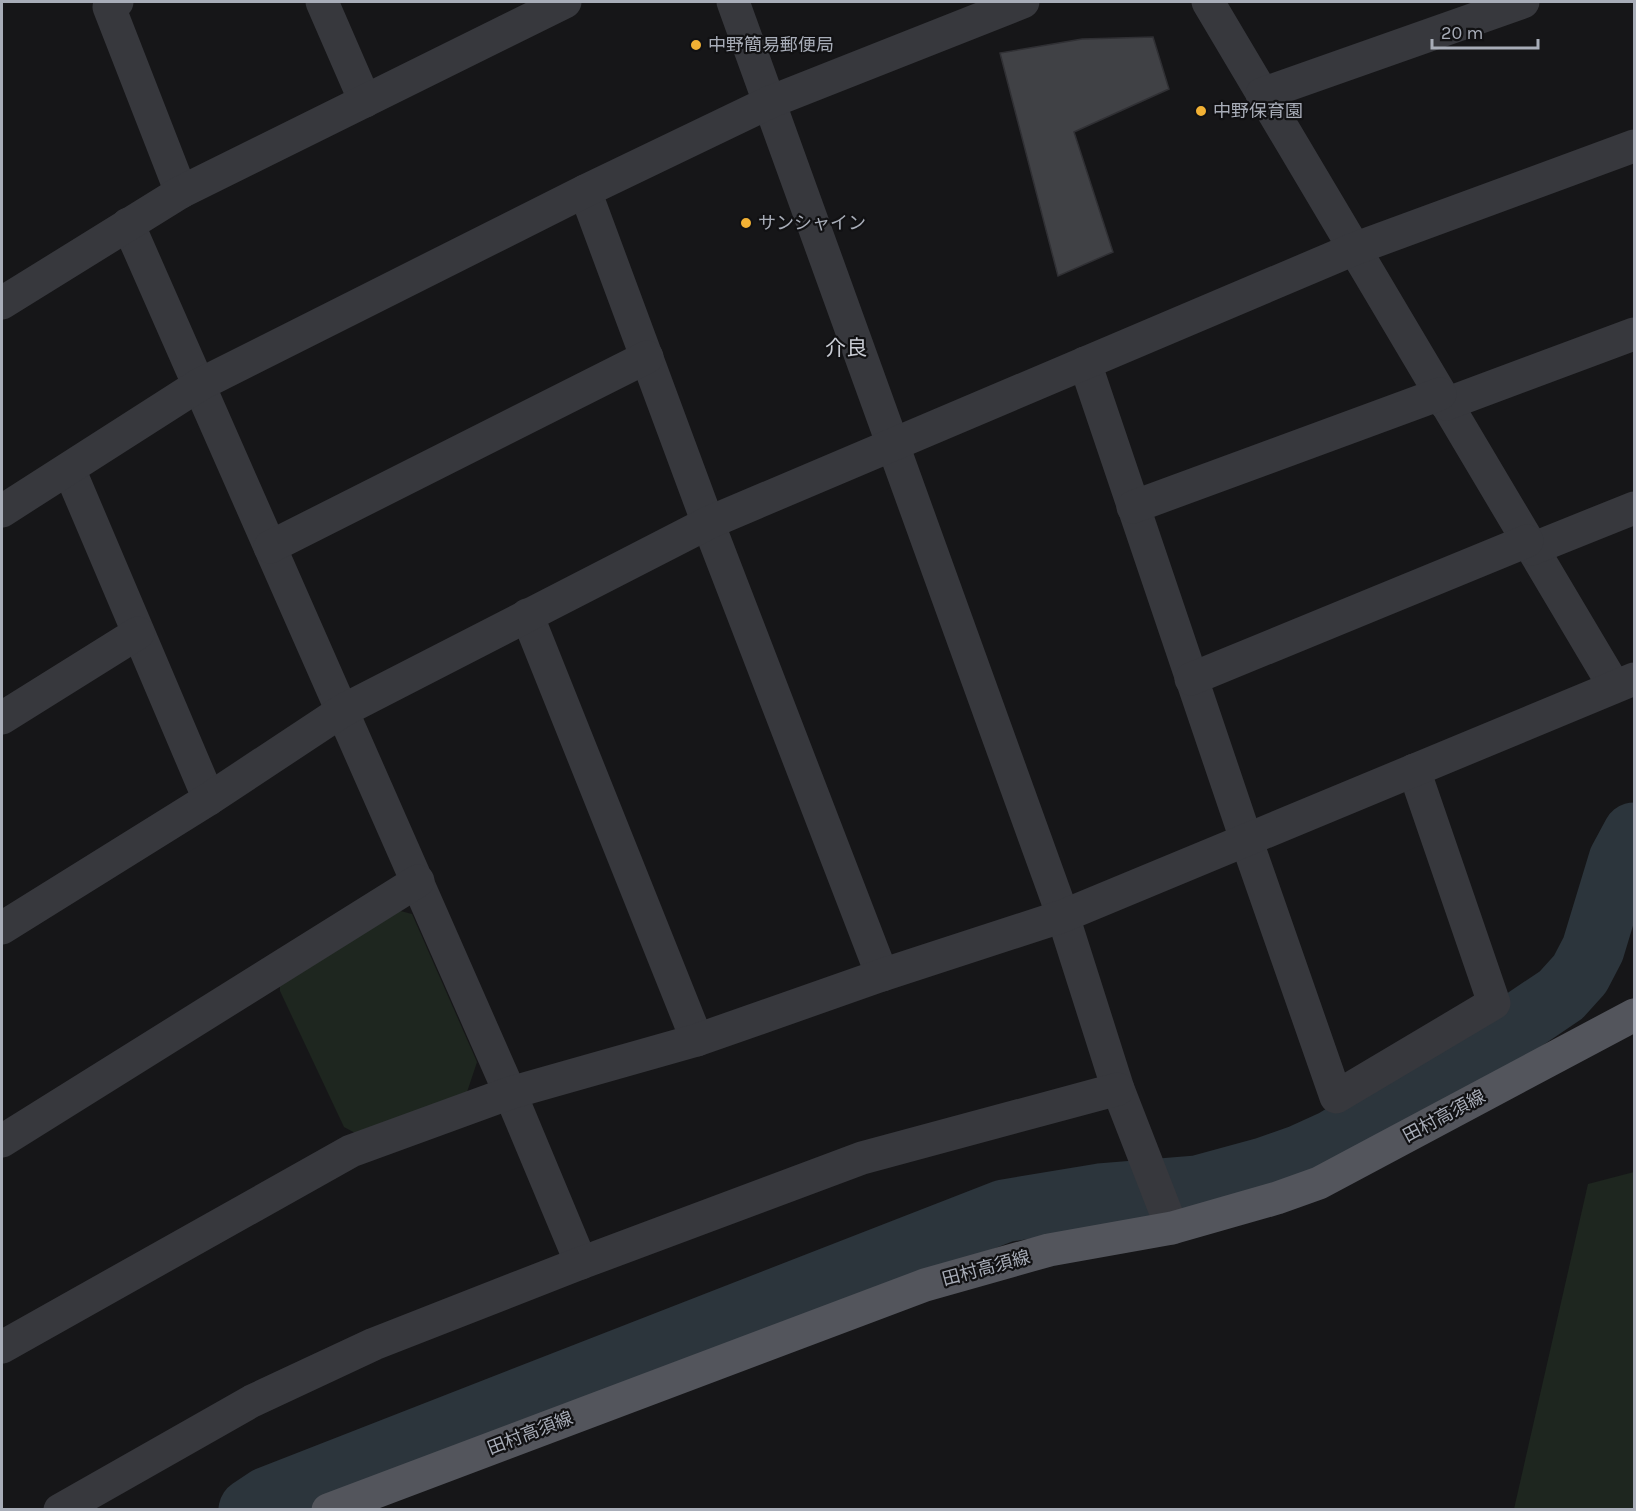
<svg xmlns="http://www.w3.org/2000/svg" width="1636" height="1511" viewBox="0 0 1636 1511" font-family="Karla,'Noto Sans JP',sans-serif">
	<rect width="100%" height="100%" fill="#161618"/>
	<g fill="#1e261f">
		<polygon points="393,909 412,914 477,1062 467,1092 357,1134 344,1127 280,991 280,980"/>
		<polygon points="1634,1172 1634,1509 1514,1509 1588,1184"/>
	</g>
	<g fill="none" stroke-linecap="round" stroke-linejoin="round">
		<polyline stroke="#2c353c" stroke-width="63" points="250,1510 268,1498 1004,1211 1100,1195 1198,1187 1264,1169 1301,1156 1334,1141 1444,1074 1561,995 1580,974 1593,949 1620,860 1634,834"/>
	</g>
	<polygon fill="#404145" stroke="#303034" stroke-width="1.5" points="1153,37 1169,89 1074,132 1113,252 1058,276 1000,53 1082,39"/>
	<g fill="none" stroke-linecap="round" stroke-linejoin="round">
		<g stroke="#37383d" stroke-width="33">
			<polyline points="117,2 109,7 181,192"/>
			<polyline points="322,2 365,101"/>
			<polyline points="733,2 1063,916 1118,1089 1172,1228"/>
			<polyline points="1208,2 1614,686"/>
			<polyline points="1262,94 1523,2"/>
			<polyline points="585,191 708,523 882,975"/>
			<polyline points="128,224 510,1093 581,1263"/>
			<polyline points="2,303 181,192 565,2"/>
			<polyline points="1085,363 1246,839 1336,1097 1494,1003 1414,770"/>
			<polyline points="1446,404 1634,334"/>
			<polyline points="69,469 209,799"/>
			<polyline points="1133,507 1440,394"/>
			<polyline points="2,511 199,385 585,191 770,102 1023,2"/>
			<polyline points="270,547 647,357"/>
			<polyline points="1532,549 1634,508"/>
			<polyline points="527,615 697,1040"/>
			<polyline points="1191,679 1527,541"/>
			<polyline points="2,718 138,633"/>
			<polyline points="2,928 209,799 342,711 708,523 1354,249 1634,146"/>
			<polyline points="2,1141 418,881"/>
			<polyline points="2,1347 351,1151 510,1093 697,1040 882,975 1063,916 1634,679"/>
			<polyline points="60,1510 252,1401 374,1344 581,1263 862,1158 1118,1089"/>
		</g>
		<polyline stroke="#53555c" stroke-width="33" points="328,1510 925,1285 1049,1250 1172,1228 1277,1198 1319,1183 1634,1015"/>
	</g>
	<g fill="#f2b134" stroke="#111113" stroke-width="2">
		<circle cx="696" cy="45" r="6"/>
		<circle cx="1201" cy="111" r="6"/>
		<circle cx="746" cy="223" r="6"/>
	</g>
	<g text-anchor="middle" stroke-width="4.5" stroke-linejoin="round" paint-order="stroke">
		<g font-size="18" fill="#a8adb8" stroke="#111113" text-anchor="start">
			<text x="708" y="51">中野簡易郵便局</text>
			<text x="1213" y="117">中野保育園</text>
			<text x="758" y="229">サンシャイン</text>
		</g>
		<g font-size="18" fill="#a8adb8" stroke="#111113">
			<text transform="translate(1444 1116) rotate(-28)" y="6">田村高須線</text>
			<text transform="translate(986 1268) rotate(-15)" y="6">田村高須線</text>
			<text transform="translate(530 1433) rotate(-21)" y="6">田村高須線</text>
		</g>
		<g font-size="21" fill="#c9ccd4" stroke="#111113">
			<text x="846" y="355">介良</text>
		</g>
	</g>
	<rect width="1636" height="1511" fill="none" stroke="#a8adb8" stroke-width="6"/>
	<path d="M1432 39v9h106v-9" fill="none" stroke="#a8adb8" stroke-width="3"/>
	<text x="1441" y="39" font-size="18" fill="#a8adb8" stroke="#111113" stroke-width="4.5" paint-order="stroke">20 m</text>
</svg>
